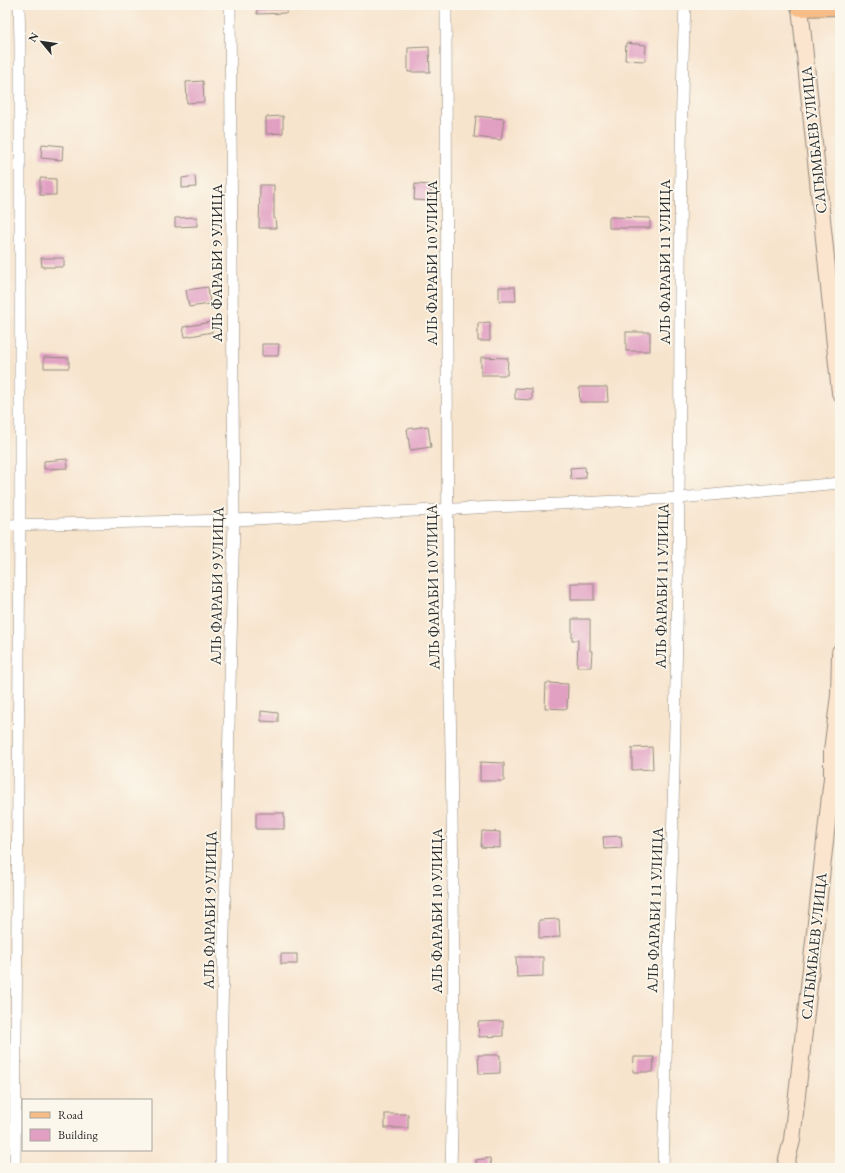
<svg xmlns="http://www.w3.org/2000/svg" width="845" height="1173" viewBox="0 0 845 1173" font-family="'EB Garamond',serif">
	<rect width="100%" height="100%" fill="#fbf7ec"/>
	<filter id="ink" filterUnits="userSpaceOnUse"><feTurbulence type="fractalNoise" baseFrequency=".025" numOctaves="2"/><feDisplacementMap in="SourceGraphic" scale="8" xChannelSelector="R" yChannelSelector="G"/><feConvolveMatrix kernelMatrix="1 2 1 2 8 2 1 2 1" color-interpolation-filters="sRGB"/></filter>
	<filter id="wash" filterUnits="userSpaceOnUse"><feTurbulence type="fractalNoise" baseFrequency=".012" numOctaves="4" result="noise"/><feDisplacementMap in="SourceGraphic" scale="16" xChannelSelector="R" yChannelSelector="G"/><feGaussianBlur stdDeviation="0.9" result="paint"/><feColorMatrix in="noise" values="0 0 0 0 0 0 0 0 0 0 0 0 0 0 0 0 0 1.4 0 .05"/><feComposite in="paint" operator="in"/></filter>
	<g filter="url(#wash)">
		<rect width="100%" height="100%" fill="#f7e4cd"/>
		<g id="blocks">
			<g fill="#e19fc2">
				<polygon points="257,5 286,5 287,13 257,14"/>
				<polygon points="626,43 646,45 645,61 625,60"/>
				<polygon points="429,47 430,72 408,72 408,48"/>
				<polygon points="203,81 204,102 187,103 186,82"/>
				<polygon points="283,116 283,133 266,134 266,117"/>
				<polygon points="476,116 504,119 501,140 474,137"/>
				<polygon points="42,144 63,146 62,160 41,158"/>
				<polygon points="195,176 196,187 182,188 182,178"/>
				<polygon points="40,178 56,179 56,195 40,195"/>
				<polygon points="415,184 432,185 430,201 414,200"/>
				<polygon points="260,185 274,185 274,218 275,218 276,228 259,228"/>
				<polygon points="197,217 197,226 175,227 175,218"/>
				<polygon points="609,217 650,218 650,228 609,228"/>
				<polygon points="41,258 64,258 64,267 42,267"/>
				<polygon points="208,287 210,304 189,307 186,290"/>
				<polygon points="499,287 515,287 516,301 499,301"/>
				<polygon points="211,322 212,332 185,337 183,327"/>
				<polygon points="490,322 490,341 478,341 478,323"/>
				<rect x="626" y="332" width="24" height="19"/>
				<polygon points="262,344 279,344 278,356 262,356"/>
				<polygon points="44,357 69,358 69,368 44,368"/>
				<polygon points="481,357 508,358 507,375 481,375"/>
				<polygon points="579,387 607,387 608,402 580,402"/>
				<polygon points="515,388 532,389 532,400 515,399"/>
				<polygon points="428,426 431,447 410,450 407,429"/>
				<polygon points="67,459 68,468 44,469 44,461"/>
				<polygon points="585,467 586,478 571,479 570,468"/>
				<rect x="571" y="583" width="23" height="17"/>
				<polygon points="572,619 590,619 590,651 592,651 591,667 577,667 578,640 572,640"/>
				<polygon points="546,683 568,684 567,709 545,708"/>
				<polygon points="261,711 278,713 278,722 261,721"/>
				<polygon points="652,747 653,769 632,770 632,748"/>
				<polygon points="480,762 504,763 504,781 480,781"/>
				<rect x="256" y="813" width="28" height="16"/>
				<polygon points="482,831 500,832 500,848 481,847"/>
				<polygon points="621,836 622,848 604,849 603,837"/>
				<polygon points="559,919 560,937 539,938 539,920"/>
				<rect x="281" y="954" width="16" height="10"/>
				<polygon points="516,957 543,957 543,976 517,977"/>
				<polygon points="503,1021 503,1036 479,1037 478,1022"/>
				<polygon points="478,1055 500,1055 500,1073 479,1074"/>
				<polygon points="634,1057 654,1057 653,1072 633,1072"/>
				<rect x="385" y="1114" width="23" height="14"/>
				<polygon points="490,1158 491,1168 477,1168 476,1160"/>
			</g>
		</g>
	</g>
	<g filter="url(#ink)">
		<use href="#blocks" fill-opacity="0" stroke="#91887c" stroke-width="1"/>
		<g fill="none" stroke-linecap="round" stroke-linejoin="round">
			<g stroke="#91887c" stroke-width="12">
				<g id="street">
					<path d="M446,5C447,198 446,391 448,584C451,778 457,973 451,1168"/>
					<polyline points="5,525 234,520 679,498 840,483"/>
					<polyline points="15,1168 20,525 20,44 19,5"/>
					<polyline points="221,1168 222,1014 234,520 230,5"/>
					<path d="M663,1168C669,944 677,720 679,496C681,332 678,169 685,5"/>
				</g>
			</g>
			<g stroke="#91887c" stroke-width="18">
				<g id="secondary">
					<polyline points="800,7 840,393"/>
					<polyline points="785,1168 792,1140 832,778 832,751 839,695 840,652"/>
				</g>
			</g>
			<g stroke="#91887c" stroke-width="20">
				<polyline id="primary" points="800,5 800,7 840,6"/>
			</g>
			<use href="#street" stroke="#fff" stroke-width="11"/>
			<use href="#secondary" stroke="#fce5cf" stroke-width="16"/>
			<use href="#primary" stroke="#f7bd88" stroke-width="18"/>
		</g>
	</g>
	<g text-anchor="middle" stroke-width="3.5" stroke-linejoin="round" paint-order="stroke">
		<g font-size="15" fill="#2b2b2b" stroke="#fbf7ec">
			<text transform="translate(814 140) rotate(-96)" y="5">САГЫМБАЕВ УЛИЦА</text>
			<text transform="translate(665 262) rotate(-90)" y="5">АЛЬ ФАРАБИ 11 УЛИЦА</text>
			<text transform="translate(217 263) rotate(-90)" y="5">АЛЬ ФАРАБИ 9 УЛИЦА</text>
			<text transform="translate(432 263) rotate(-90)" y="5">АЛЬ ФАРАБИ 10 УЛИЦА</text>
			<text transform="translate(217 586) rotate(-89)" y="5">АЛЬ ФАРАБИ 9 УЛИЦА</text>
			<text transform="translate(662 586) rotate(-89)" y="5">АЛЬ ФАРАБИ 11 УЛИЦА</text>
			<text transform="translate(433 587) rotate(-91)" y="5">АЛЬ ФАРАБИ 10 УЛИЦА</text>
			<text transform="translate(210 910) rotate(-89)" y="5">АЛЬ ФАРАБИ 9 УЛИЦА</text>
			<text transform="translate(655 910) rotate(-88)" y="5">АЛЬ ФАРАБИ 11 УЛИЦА</text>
			<text transform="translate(437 911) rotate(-90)" y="5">АЛЬ ФАРАБИ 10 УЛИЦА</text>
			<text transform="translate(814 946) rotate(-84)" y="5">САГЫМБАЕВ УЛИЦА</text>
		</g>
	</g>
	<rect width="845" height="1173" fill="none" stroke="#fbf7ec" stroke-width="20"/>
	<rect x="22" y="1099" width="130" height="52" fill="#fbf7ec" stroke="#a8a59f"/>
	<rect x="30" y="1112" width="20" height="6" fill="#f7bd88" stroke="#a8a59f"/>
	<text x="58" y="1119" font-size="12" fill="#2b2b2b">Road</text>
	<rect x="30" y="1129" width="20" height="12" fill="#e19fc2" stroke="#a8a59f"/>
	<text x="58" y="1139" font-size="12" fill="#2b2b2b">Building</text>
	<g transform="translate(42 42) rotate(299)" stroke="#fbf7ec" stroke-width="3" paint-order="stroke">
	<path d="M0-3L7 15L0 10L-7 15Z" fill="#2b2b2b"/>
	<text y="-6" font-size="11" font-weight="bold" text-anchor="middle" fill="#2b2b2b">N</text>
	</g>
</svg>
